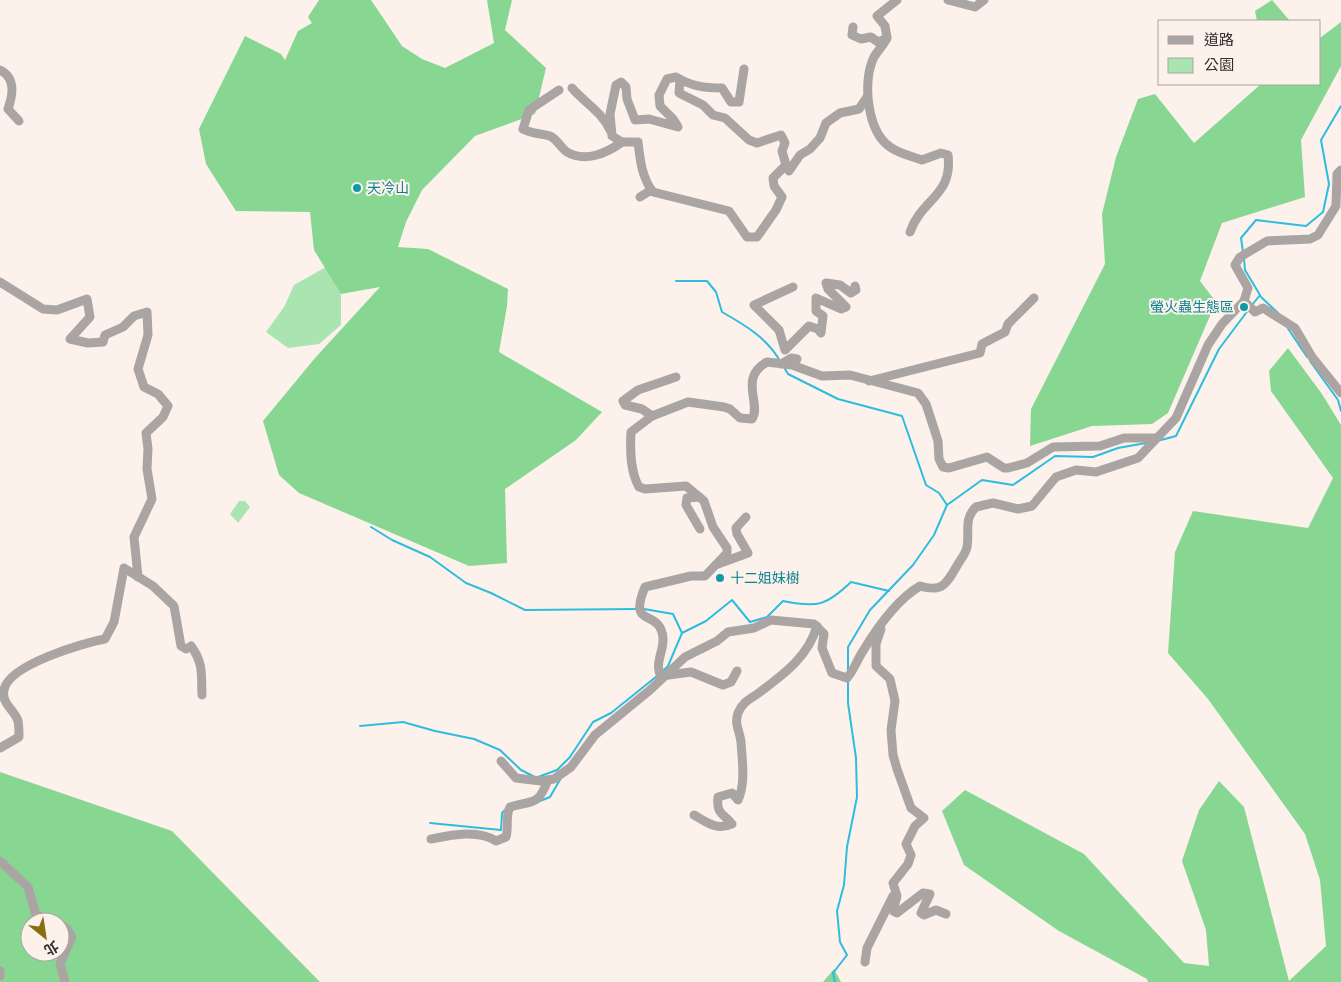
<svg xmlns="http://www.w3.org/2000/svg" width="1341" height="982" viewBox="0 0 1341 982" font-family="'Noto Sans','Noto Sans TC',sans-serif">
	<rect width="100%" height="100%" fill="#fcf2eb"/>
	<g fill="#aae4b1">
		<polygon points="326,267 341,294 341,325 319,344 288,348 266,332 284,307 294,285"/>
		<polygon points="239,501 245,501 250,507 238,523 230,514"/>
	</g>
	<g fill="#87d793" fill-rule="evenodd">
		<polygon points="319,0 371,0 402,46 422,59 445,68 494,43 487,0 512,0 505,30 546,68 535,114 475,136 422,190 406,222 398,247 428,249 508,289 507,306 499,352 602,412 576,440 505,489 507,563 469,566 299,493 279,475 263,421 315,358 380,287 341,294 314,250 310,212 236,211 206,164 199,129 245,36 281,54 285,60 298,31 312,23 308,17"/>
		<polygon points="1272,0 1290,21 1257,21 1255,11"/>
		<polygon points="1341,22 1341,66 1301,140 1305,197 1222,223 1200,281 1216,302 1168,413 1152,424 1092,426 1030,446 1031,409 1105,264 1102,214 1116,157 1138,99 1155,94 1194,143 1261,84 1320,84 1320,38"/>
		<polygon points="1288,348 1322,394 1341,425 1341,982 1148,982 1147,979 1059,931 964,865 942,811 965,790 1084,854 1184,963 1209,966 1206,930 1182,861 1199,810 1219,781 1244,807 1289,981 1326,946 1320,880 1305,834 1208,699 1168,653 1175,552 1193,511 1308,528 1333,478 1271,391 1269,371"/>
		<path d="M0,772L172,831L320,982H0ZM30,922H60V952H30Z"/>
		<polygon points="834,969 841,982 823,982"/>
	</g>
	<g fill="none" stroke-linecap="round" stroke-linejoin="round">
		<g stroke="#2dbdde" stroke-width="2">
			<polyline points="1243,252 1241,238 1256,220 1306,226 1323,212 1329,184 1321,140 1341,106"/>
			<polyline points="1244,259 1245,270 1260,295 1252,305"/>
			<path d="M676,281H707L716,292L722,312C745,325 767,338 780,361"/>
			<polyline points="1260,296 1278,313"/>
			<polyline points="1287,327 1307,357"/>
			<polyline points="1310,361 1338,400 1341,411"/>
			<polyline points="784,367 788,374 838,399 902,416 926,485 939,493 947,505"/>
			<polyline points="1161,440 1176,436 1219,349 1249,309"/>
			<polyline points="371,527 392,540 430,557 466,583 491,593 525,610 637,609"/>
			<path d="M644,609L673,614L682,633L706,621L732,600L750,622L767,617L783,601C817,608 826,606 851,582L889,591"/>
			<polyline points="848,670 848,647 870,610 913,565 934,535 947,505 982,480 1013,485 1055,456 1093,457 1118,448 1146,443"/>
			<polyline points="663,671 668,666 682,633"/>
			<polyline points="360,726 403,722 435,731 474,739 500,750 521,770 533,776"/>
			<polyline points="538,777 557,770 570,757 593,722 611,713 657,676"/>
			<polyline points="540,801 550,797 561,778"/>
			<polyline points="430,823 501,830 502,813 505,810"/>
			<polyline points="835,982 833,973 847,955 840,942 837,911 844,885 847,847 857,797 856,758 848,703 848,682"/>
		</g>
		<g stroke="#aaa5a3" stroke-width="9">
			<path d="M897,0L877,16L885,26L887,38C884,45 878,50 874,57C862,81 867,131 890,147C900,154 911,156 922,160L941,153L948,155C953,196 922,198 910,232"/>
			<polyline points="948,0 975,7 984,0"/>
			<polyline points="853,27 852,35 861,39 871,37 878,42 887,38"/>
			<path d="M0,70C16,78 13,95 8,109L19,121"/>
			<path d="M680,79L679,93L703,105L713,115L725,118L749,140L757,143L781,135L785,143L782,151L786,165L773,178L774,186L782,197L776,210L757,237H747L729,211L653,192C642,178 640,160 638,142H622L612,136L610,114L616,85L621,82L626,87L627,99L635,120L649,119L678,127L673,119L660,106L659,95L667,79L676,77C691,86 704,88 722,88L731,102H739L744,69"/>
			<path d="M572,88C585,103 602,112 610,130"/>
			<path d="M559,90L529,110L523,129C532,134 540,133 550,136C557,139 561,148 567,152C585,163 607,153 622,142"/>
			<polyline points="786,165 789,171 800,155 810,149 820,138 826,123 840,113 859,109 867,97"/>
			<polyline points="640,197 651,190"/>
			<polyline points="0,282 43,309 57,310 87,299 90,317 70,339 88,343 103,342 105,335 123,327 134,316 147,312 148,335 138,369 144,387 158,394 168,406 163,417 146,433 148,449 147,469 152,499 134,537 138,577"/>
			<polyline points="793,287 754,305 779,330 785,350 809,326 818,329 821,333 823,316 816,311 816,298 841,309 846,307 828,289 826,283 840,285 851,293 856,290 855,286"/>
			<polyline points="1244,301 1255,312 1263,308 1295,328 1312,357 1341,393"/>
			<polyline points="781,364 791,358 797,359"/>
			<polyline points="869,381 980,353 982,344 1005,332 1008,324 1034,298"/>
			<polyline points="652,416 642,409 625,405 623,401 638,390 676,377"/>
			<polyline points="699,497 687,498 686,505 700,529"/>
			<polyline points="718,564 748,553 737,534 736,528 746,517"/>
			<polyline points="881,629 876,644 876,666 890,679 895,701 891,730 893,755 897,769 911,808 924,818 915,826 906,844 911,855 908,864 893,883 897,896 893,911 897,913 923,893 930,894 921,913 924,915 936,910 946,914"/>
			<path d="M737,671L731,682L723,685L691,672L661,676C654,664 664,651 663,638C660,607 627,630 645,587L691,576H705L727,553V548L713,527L704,501L686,486L645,489L639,487C630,471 630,450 631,432L652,416L688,402L724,407L730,409L740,418L752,419C762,404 738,378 767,362L792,365L822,376L850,375L918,393L926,404L938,441L939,459L943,467L949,468L987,457L1004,468H1008L1027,463L1053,447L1100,446L1124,438H1155"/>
			<path d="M0,748L19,737C19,732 19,726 18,721C15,710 1,704 4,690C8,665 83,643 105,639L114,622L124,568L153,586L174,606L181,646L186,649L191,646C204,664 201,675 202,695"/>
			<path d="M501,761L516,778L541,781L554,779L571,767L595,735L650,690L685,657L717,641L728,632L754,628L771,620L814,624L824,634L822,648L832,673L847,678C854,670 857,660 863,651C877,628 896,600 920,586C943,593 947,583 958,564C961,559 966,553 967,547C970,531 963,520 976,507L993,503L1018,509L1032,506L1056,477L1076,470L1096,472L1138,458L1176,418L1208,345L1222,324L1244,301L1248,288L1235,265L1240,257L1267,241L1310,239L1318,235L1336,206L1337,174L1341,170"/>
			<path d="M694,815C706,822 717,831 732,824C723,813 716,814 718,797L732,793L738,800C746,783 742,760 741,742C740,731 734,725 738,713C743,701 751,699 760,692C784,674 808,657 817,626"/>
			<path d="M431,839C451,835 478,829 496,841L506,837C509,826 505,817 510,807C534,800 538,806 548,780"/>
			<polyline points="0,861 28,887 36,915 57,922"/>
			<polyline points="60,924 67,929 72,937 60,964 65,982"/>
			<polyline points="865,962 867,948 893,896"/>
			<polyline points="0,971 0,976"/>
		</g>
	</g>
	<g fill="#0f9aa8" stroke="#fcf2eb" stroke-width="2">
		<circle cx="357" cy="188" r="5"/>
		<circle cx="1244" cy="307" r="5"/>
		<circle cx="720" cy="578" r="5"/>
	</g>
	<g text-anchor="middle" stroke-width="4" stroke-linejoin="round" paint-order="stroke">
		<g font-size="14" fill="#0d838f" stroke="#fcf2eb" text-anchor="start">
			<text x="367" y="193">天冷山</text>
			<text x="1234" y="312" text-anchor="end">螢火蟲生態區</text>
			<text x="730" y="583">十二姐妹樹</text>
		</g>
	</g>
	<rect x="1158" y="20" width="162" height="65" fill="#fcf2eb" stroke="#aba49e"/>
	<rect x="1168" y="36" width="25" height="8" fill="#aaa5a3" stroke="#aba49e"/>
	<text x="1204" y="45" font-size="15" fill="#312e2b">道路</text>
	<rect x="1168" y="58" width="25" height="15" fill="#aae4b1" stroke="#aba49e"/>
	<text x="1204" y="70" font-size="15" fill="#312e2b">公園</text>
	<g transform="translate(45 937) rotate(150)"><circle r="24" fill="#fcf2eb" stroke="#aba49e"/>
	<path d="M0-4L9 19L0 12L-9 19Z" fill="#886e0e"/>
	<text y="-8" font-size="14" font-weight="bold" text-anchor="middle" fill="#312e2b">北</text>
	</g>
</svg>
